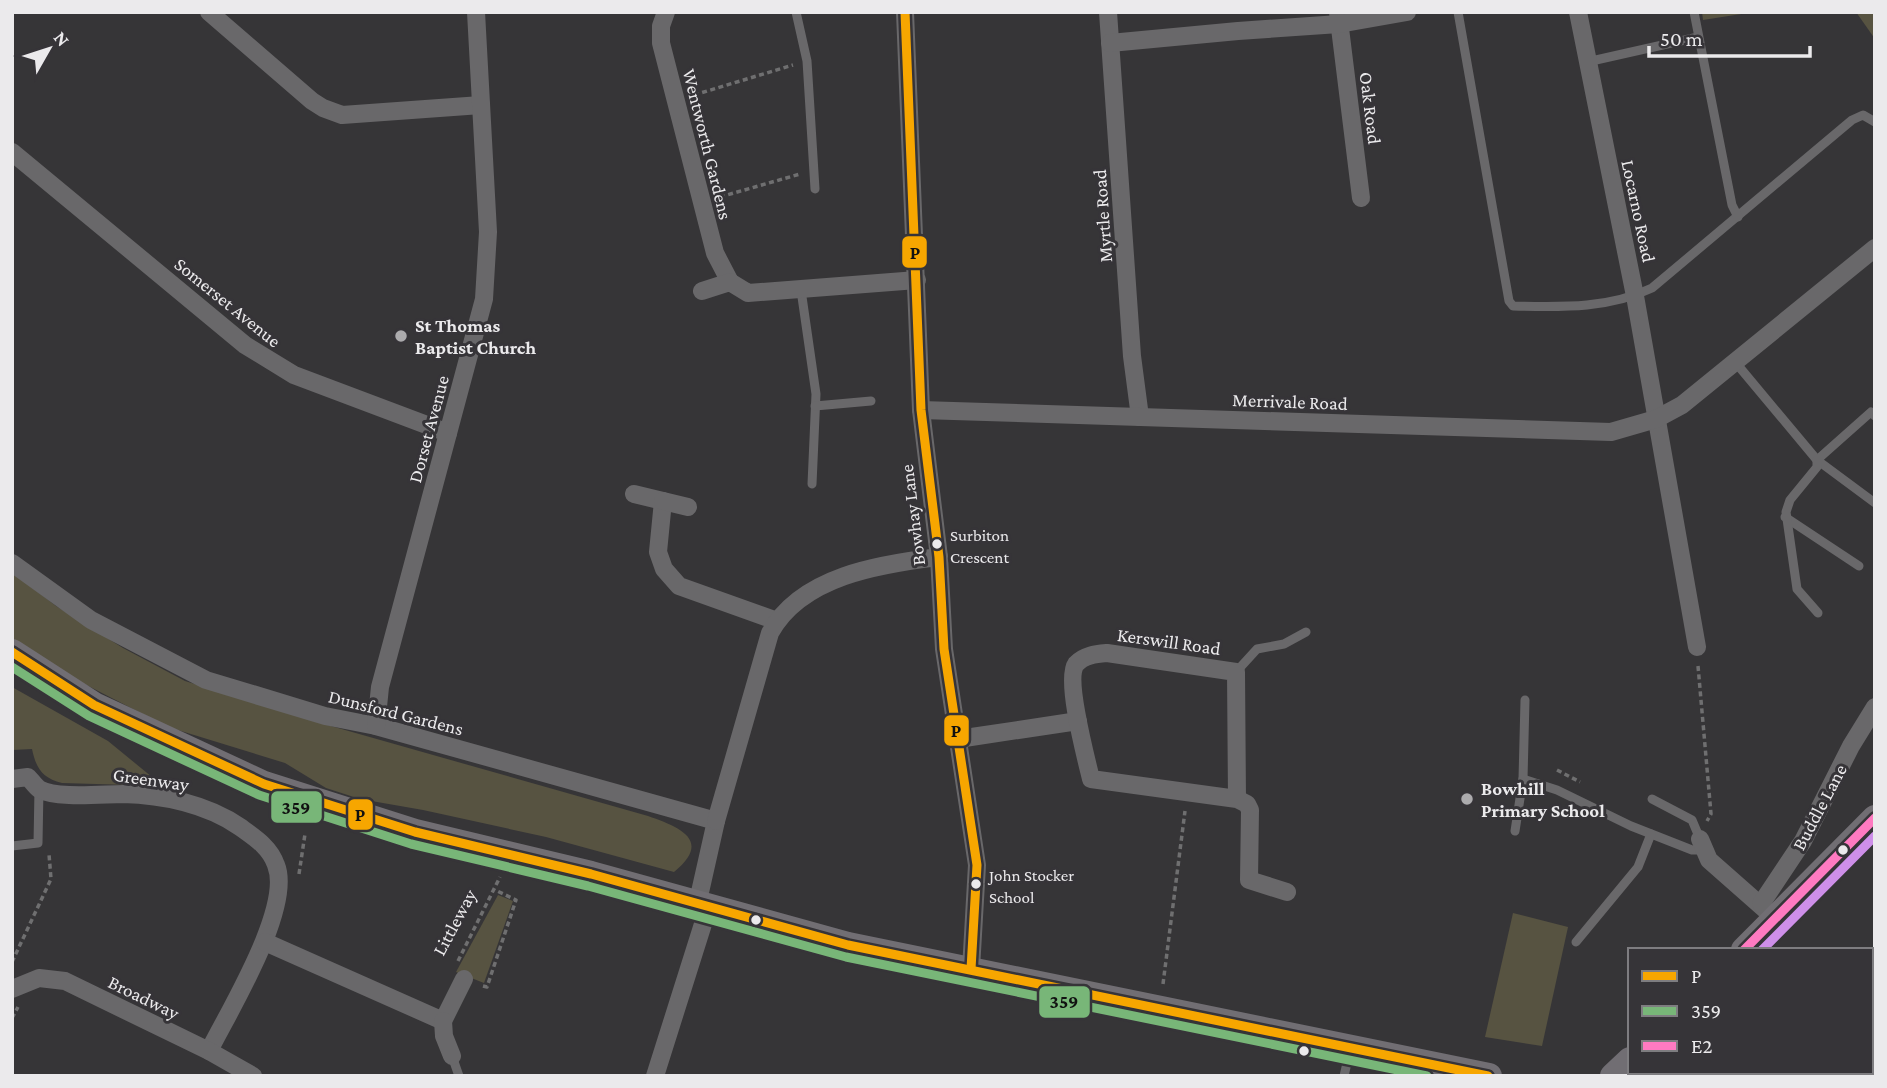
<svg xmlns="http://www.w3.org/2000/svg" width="1887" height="1088" viewBox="0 0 1887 1088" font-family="'Crimson Pro',serif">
	<rect width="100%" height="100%" fill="#363537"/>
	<g fill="#575341">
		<polygon points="1702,12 1754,12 1703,20"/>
		<polygon points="1856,12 1875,12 1875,39"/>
		<path d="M12,572L56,606L123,648L185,681L331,726L648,816C679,827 713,840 674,872L546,837L423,810L360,799L326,788L285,763L168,727L67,675L12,639Z"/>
		<path d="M12,687L108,741L163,786L62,783C42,778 36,768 32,749L12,750Z"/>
		<polygon points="498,895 513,901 484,983 456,972"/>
		<polygon points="1513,913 1568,927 1542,1046 1485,1037"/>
	</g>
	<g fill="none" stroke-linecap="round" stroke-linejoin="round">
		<g stroke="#6f6f70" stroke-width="3.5" stroke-dasharray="5 3.5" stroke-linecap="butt">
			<polyline points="694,95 793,65"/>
			<polyline points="720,197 800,174"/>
			<polyline points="1698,666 1711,814 1707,821"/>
			<polyline points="1557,770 1580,782"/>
			<polyline points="299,874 305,834"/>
			<polyline points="458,961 500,877"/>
			<polyline points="12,962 51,879 49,854"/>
			<polyline points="1163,984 1185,811"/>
			<polyline points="483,986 487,987 516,900 495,890"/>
			<polyline points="12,1018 18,1007"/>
		</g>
		<g stroke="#69686a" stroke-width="9">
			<polyline points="796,12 807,61 815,189"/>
			<path d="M1458,12L1509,301L1513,306C1561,307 1608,309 1652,288L1852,120L1863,115L1875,122"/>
			<polyline points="1694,12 1732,205 1738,217"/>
			<polyline points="1587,62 1698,37"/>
			<polyline points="801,290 816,394 812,484"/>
			<polyline points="1736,363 1817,460 1875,503"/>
			<polyline points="815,406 871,401"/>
			<polyline points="1785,517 1859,566"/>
			<polyline points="1818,613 1797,589 1786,512 1790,500 1817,467 1817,460 1871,412 1875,416"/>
			<polyline points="1236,672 1257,649 1284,644 1306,632"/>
			<polyline points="1523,779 1557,790 1631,826 1692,850 1703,850"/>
			<polyline points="1652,799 1692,820 1700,839"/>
			<polyline points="1515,831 1523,779 1525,700"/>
			<polyline points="12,846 38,843 39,789"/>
			<polyline points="1576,942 1638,867 1651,834"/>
			<polyline points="452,1056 459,1076"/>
			<polyline points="1344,1076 1350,1050"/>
			<polyline points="1838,1076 1842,1072"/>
		</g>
		<g stroke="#69686a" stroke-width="18">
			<polyline points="209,12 312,101 323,108 342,115 481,105"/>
			<polyline points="666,12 661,26 661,43 715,253 730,282"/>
			<polyline points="905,12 921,410 939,557 944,649 977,865 971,969"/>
			<polyline points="1108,12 1132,356 1140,417"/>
			<polyline points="1338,12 1361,198"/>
			<polyline points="1578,12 1635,296 1697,647"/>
			<polyline points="1110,43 1238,31 1339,24 1407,12"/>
			<polyline points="12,152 245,345 294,375 448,433"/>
			<polyline points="702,291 730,282 748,293 917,280"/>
			<polyline points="921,410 1611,432 1656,419 1682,405 1875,248"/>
			<polyline points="634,494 663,501 658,552 664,569 679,586 777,621"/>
			<polyline points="663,501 688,507"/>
			<polyline points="12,563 91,620 206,680 325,716 376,726 716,821 698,901"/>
			<polyline points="376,726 380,687 484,299 488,232 476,12"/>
			<polyline points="958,739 1078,721"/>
			<path d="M12,779L28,777C31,780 35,786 39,789C56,799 103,794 123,794C163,795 207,804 240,827C254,837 270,847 276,865C293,907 229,1011 209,1051"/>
			<path d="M1237,799L1236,672L1107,653C1096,654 1084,655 1076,664C1065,679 1086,758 1091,779L1237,799L1247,804L1250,810L1249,880L1287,892"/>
			<path d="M716,821L770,633C801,576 880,564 939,557"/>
			<polyline points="1700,839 1709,860 1768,912"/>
			<polyline points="1761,904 1803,841 1851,746 1875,707"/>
			<polyline points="265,942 443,1021 464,979"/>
			<polyline points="12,989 39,978 65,981 209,1051 253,1076"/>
			<polyline points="443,1021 444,1036 452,1056"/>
			<polyline points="655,1076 709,905"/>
		</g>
		<g stroke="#716e73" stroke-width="26">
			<polyline points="12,652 94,705 264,784 415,832 591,874 848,945 1489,1076"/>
			<polyline points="1744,950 1875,818"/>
			<polyline points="1613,1076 1630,1060"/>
		</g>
		<g stroke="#363438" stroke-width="14">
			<g id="bus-1">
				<polyline points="905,12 921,410 939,557 944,649 977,865 971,969"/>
				<polyline points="12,652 94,705 264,784 415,832 591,874 848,945 1488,1076"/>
			</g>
		</g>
		<g stroke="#363438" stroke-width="14">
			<polyline id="bus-2" points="12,667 89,716 259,795 411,844 588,886 846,957 1427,1076"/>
		</g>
		<g stroke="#363438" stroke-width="14">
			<polyline id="bus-3" points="1744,950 1875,818"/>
		</g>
		<g stroke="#363438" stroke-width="14">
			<polyline id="bus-4" points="1762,950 1875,836"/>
		</g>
		<use href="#bus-1" stroke="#f7a600" stroke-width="9"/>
		<use href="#bus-2" stroke="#78b678" stroke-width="9"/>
		<use href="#bus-3" stroke="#fe7ac1" stroke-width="9"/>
		<use href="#bus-4" stroke="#ce8fe9" stroke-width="9"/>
	</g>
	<g fill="#acabad" stroke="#363438" stroke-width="2.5">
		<circle cx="401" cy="336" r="7"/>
		<circle cx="1467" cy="799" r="7"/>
	</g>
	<g fill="#ebeaec" stroke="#363438" stroke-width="2.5">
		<circle cx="937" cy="544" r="6"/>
		<circle cx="1843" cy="850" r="6"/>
		<circle cx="976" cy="884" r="6"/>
		<circle cx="756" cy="920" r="6"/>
		<circle cx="1304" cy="1051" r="6"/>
	</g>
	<g text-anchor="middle" stroke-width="6" stroke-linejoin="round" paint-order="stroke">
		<g font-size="17" fill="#ebeaec" stroke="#363438" text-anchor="start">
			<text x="950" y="541">Surbiton<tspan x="950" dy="22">Crescent</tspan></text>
			<text x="989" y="881">John Stocker<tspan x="989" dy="22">School</tspan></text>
		</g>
		<g font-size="19" fill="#ebeaec" stroke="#363438">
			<text transform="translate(1371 108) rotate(83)" y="7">Oak Road</text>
			<text transform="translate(708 144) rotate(76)" y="7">Wentworth Gardens</text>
			<text transform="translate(1639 211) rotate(78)" y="7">Locarno Road</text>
			<text transform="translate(1102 216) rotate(-94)" y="7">Myrtle Road</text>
			<text transform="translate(228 302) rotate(39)" y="7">Somerset Avenue</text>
			<text transform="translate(1290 401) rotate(2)" y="7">Merrivale Road</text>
			<text transform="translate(428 429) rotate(-75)" y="7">Dorset Avenue</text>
			<text transform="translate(912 515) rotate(-97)" y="7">Bowhay Lane</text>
			<text transform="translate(1169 641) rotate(8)" y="7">Kerswill Road</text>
			<text transform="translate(396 712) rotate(14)" y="7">Dunsford Gardens</text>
			<text transform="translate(151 779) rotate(8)" y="7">Greenway</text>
			<text transform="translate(1819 807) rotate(-62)" y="7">Buddle Lane</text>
			<text transform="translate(454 922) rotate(-62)" y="7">Littleway</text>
			<text transform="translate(144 997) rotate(26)" y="7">Broadway</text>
		</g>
		<g font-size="19" font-weight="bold" fill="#ebeaec" stroke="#363438" text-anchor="start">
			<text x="415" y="332">St Thomas<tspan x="415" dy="22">Baptist Church</tspan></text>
			<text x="1481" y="795">Bowhill<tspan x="1481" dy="22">Primary School</tspan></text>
		</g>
	</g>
	<g stroke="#363438" stroke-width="2.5">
		<rect x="901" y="235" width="27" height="34" rx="7" fill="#f7a600"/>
		<rect x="943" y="714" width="27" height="33" rx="7" fill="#f7a600"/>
		<rect x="270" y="790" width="53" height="34" rx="7" fill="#78b678"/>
		<rect x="347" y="798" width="27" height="33" rx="7" fill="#f7a600"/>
		<rect x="1038" y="985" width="53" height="34" rx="7" fill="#78b678"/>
	</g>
	<g font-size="19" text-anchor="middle" font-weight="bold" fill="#111">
		<text x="915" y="259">P</text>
		<text x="956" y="737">P</text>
		<text x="296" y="814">359</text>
		<text x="360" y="821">P</text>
		<text x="1064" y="1008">359</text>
	</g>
	<rect width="1887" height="1088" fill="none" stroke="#ebeaec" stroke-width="28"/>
	<rect x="1628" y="948" width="245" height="126" fill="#363438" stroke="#7e7d80" stroke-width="2"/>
	<rect x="1642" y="971" width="35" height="10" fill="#f7a600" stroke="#7e7d80" stroke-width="2"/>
	<text x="1691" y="983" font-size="21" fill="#ebeaec">P</text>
	<rect x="1642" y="1006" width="35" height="10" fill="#78b678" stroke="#7e7d80" stroke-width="2"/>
	<text x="1691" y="1018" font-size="21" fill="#ebeaec">359</text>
	<rect x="1642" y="1041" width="35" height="10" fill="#fe7ac1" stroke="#7e7d80" stroke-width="2"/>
	<text x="1691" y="1053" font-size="21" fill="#ebeaec">E2</text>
	<g transform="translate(49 49) rotate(51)" stroke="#363438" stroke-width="5" paint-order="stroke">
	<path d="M0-5L12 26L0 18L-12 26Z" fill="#ebeaec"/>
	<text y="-10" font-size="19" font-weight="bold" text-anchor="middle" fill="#ebeaec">N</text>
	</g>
	<path d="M1649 46v10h161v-10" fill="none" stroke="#ebeaec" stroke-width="3.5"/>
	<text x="1660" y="46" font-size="21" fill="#ebeaec" stroke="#363438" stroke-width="5" paint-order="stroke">50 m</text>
</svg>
